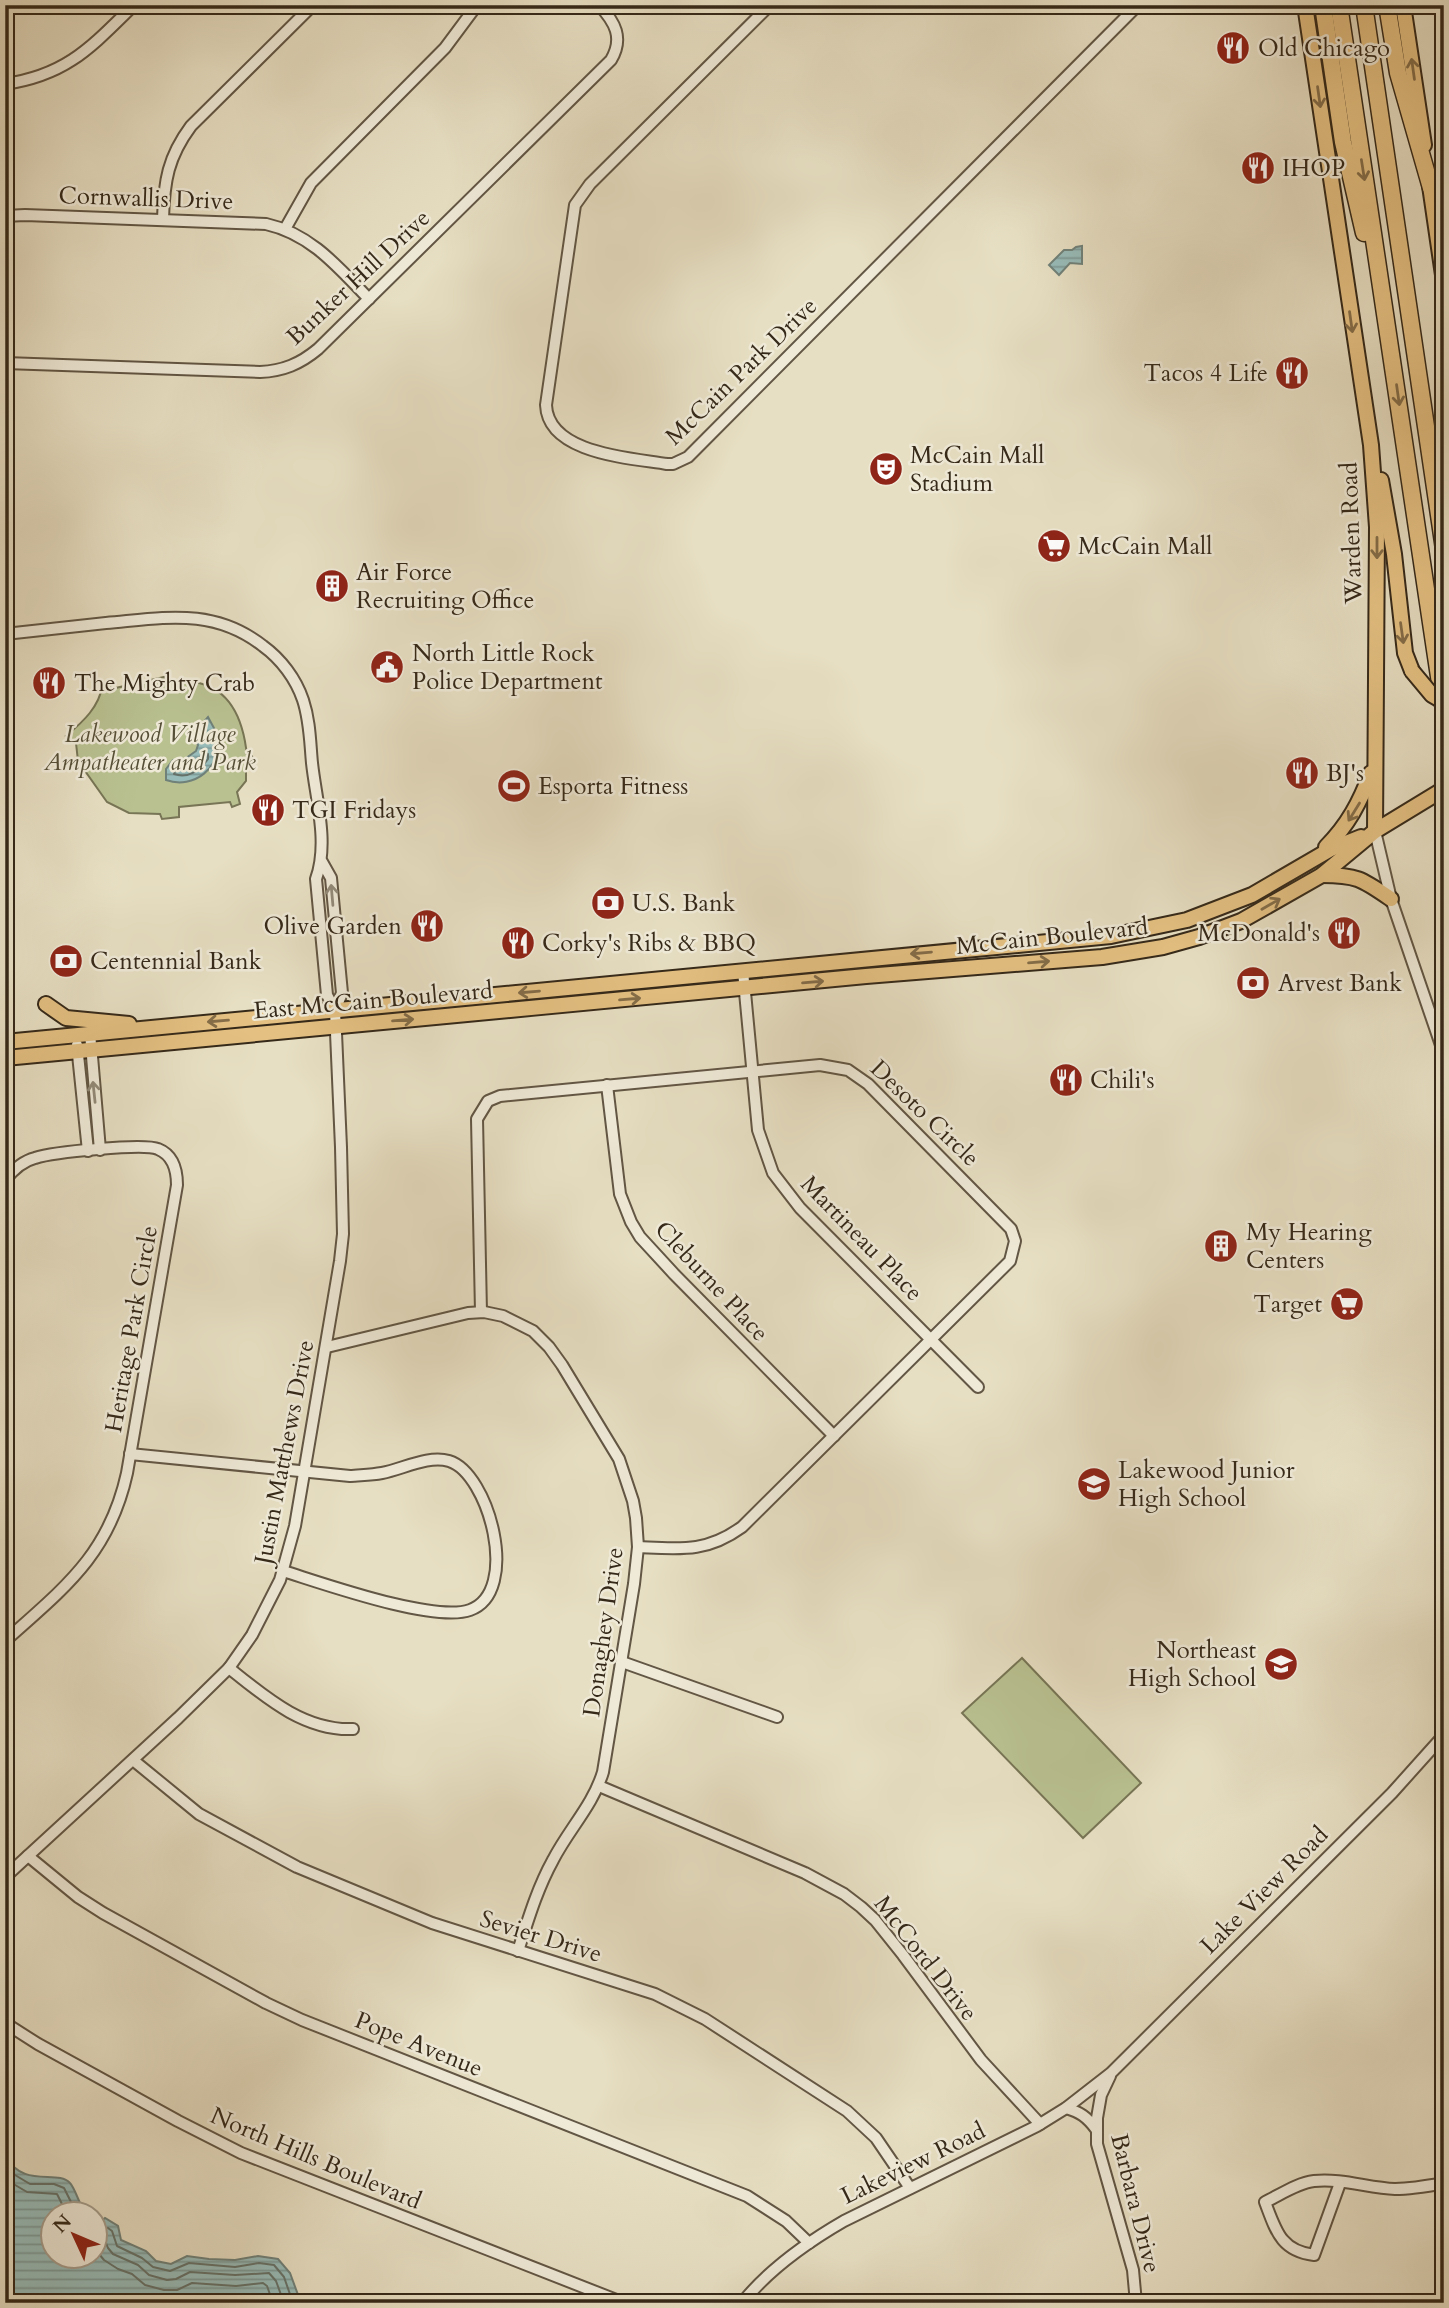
<svg xmlns="http://www.w3.org/2000/svg" width="1449" height="2308" viewBox="0 0 1449 2308" font-family="Cardo,serif">
	<defs>
		<pattern id="water-rules" width="6" height="5" patternUnits="userSpaceOnUse" patternTransform="scale(1.75)"><rect width="6" height="5" fill="#98bcb9"/><path d="M0 2.5h6" fill="none" stroke="#7d9996"/></pattern>
	</defs>
	<rect width="100%" height="100%" fill="#e7dfc3"/>
	<filter id="stains"><feTurbulence type="fractalNoise" baseFrequency=".00286" numOctaves="4"/><feColorMatrix values="0 0 0 0 .2 0 0 0 0 .09 0 0 0 0 .02 0 0 0 .5 -.17"/></filter>
	<radialGradient id="worn" r=".72"><stop offset=".6" stop-color="#630" stop-opacity="0"/><stop offset="1" stop-color="#630" stop-opacity=".3"/></radialGradient>
	<g fill="#b9c191" stroke="#777555" stroke-width="2">
		<path d="M164,677L166,684C176,683 189,680 199,683C233,691 244,725 247,756H252L253,760L246,761V781L237,792L240,804L232,807L230,802L179,807V817L162,819L160,814L129,813L107,802L78,761L76,743L66,736C84,721 99,707 103,684L109,682L111,689Z"/>
		<polygon points="1022,1658 1141,1783 1083,1838 962,1713"/>
	</g>
	<g fill="url(#water-rules)" stroke="#708179" stroke-width="2">
		<polygon points="1082,246 1082,264 1070,263 1059,275 1049,265 1064,250 1072,250 1076,247"/>
		<path d="M208,717C211,723 216,730 218,738C222,767 194,790 166,780V769L173,760L182,761L196,751L198,745L193,734Z"/>
		<path d="M5,2156C24,2189 57,2169 70,2183C75,2188 80,2206 85,2213L52,2214V2256H94L95,2221L100,2222L105,2218L118,2226L121,2240L146,2251L156,2261L171,2264L187,2256L209,2259L235,2260L258,2256L278,2259L290,2273L301,2303H5Z"/>
	</g>
	<g fill="none" stroke-linecap="round" stroke-linejoin="round">
		<g stroke="#667269" stroke-width="2">
			<path d="M204,753L208,754V759C200,770 188,779 174,774L176,768L193,764Z"/>
			<polyline points="5,2169 30,2184 54,2184 64,2188 77,2214"/>
			<polyline points="5,2179 27,2192 57,2194 67,2214"/>
			<polyline points="94,2228 108,2228 112,2231 117,2246 142,2258 153,2267 170,2271 189,2263 235,2267 259,2263 274,2265 284,2277 293,2303"/>
			<polyline points="94,2237 104,2238 108,2248 113,2254 138,2265 149,2275 167,2280 176,2279 190,2272 235,2275 269,2273 276,2281 284,2303"/>
			<polyline points="94,2248 104,2260 118,2269 132,2274 145,2285 164,2290 177,2290 192,2283 236,2286 263,2283 267,2286 273,2303"/>
		</g>
		<g stroke="#625644" stroke-width="14">
			<g id="minor">
				<path d="M770,5L590,184L575,205L546,405C548,454 631,458 667,464H673L688,457L1138,5"/>
				<path d="M5,84C67,75 91,47 134,5"/>
				<path d="M5,216L25,215L266,224C311,234 338,267 369,299"/>
				<path d="M163,219C164,181 168,157 191,126L313,5"/>
				<polyline points="285,229 311,183 445,48 477,5"/>
				<path d="M5,363L260,372C283,371 300,364 318,349L611,60C624,38 615,22 599,5"/>
				<path d="M5,634C39,630 72,627 106,623C164,618 213,607 263,646C281,659 296,679 303,700C310,721 310,742 312,763C316,800 329,843 316,879L327,995L335,1010"/>
				<polyline points="1375,831 1391,899 1444,1054"/>
				<polyline points="743,971 758,1130 773,1173 800,1208 978,1387"/>
				<polyline points="90,1033 100,1150"/>
				<polyline points="77,1045 88,1151"/>
				<polyline points="607,1085 620,1194 631,1222 640,1237 674,1274 834,1436"/>
				<path d="M5,1180C13,1170 23,1161 35,1158C53,1152 144,1143 158,1149C173,1155 177,1170 177,1185L127,1473C109,1555 64,1588 5,1641"/>
				<path d="M481,1312L477,1119L488,1101L500,1096L820,1065L848,1070L868,1084L1011,1229L1015,1241L1010,1261L742,1527C706,1553 680,1549 638,1547"/>
				<path d="M327,1347L468,1313L484,1312L503,1316L533,1331L549,1347L562,1365L619,1459L633,1501L636,1518L638,1547L634,1584L603,1772C593,1805 569,1829 553,1860C537,1889 528,1920 518,1951"/>
				<path d="M130,1454L350,1476C360,1475 371,1475 382,1473C403,1469 428,1455 449,1461C489,1473 521,1592 470,1610C434,1623 322,1583 283,1571"/>
				<polyline points="622,1662 777,1717"/>
				<path d="M229,1668C265,1697 304,1731 353,1729"/>
				<polyline points="133,1760 199,1814 297,1867 432,1923 655,1994 705,2019 847,2111 876,2138 910,2188"/>
				<polyline points="599,1786 805,1873 844,1894 861,1907 875,1920 903,1955 981,2060 1040,2124"/>
				<polyline points="28,1856 78,1897 103,1913 266,2003 302,2020 747,2196 786,2221 809,2243"/>
				<polyline points="5,1877 178,1718 229,1668 252,1635 280,1580 295,1526 340,1261 343,1234 341,1147 335,1010 342,993 331,878 322,862"/>
				<polyline points="5,2023 38,2044 178,2121 241,2153 624,2303"/>
				<polyline points="1110,2076 1101,2095 1097,2118 1097,2144 1133,2270 1136,2303"/>
				<path d="M1066,2108C1080,2112 1087,2117 1096,2129"/>
				<path d="M1340,2183L1314,2255C1281,2251 1276,2231 1265,2202C1280,2195 1297,2183 1314,2181C1341,2178 1369,2188 1395,2189C1411,2189 1428,2186 1444,2183"/>
				<path d="M742,2303C769,2269 806,2243 844,2221L1037,2126L1066,2108L1111,2073L1392,1793L1444,1735"/>
			</g>
		</g>
		<g stroke="#352919" stroke-width="18">
			<g id="major">
				<polyline points="1305,5 1371,445 1377,527 1375,831"/>
				<polyline points="1403,5 1424,145"/>
				<polyline points="1429,179 1444,282"/>
				<polyline points="1381,480 1394,554 1405,653 1412,671"/>
				<path d="M1326,847C1348,825 1360,802 1371,773"/>
				<path d="M1322,875C1357,875 1362,879 1391,899"/>
				<polyline points="46,1004 66,1018 129,1024"/>
				<polyline points="5,1042 1111,936 1187,920 1252,895 1331,849 1361,837"/>
				<polyline points="5,1058 866,976 1102,957 1163,947 1199,937 1241,921 1322,875 1375,831 1444,789"/>
			</g>
		</g>
		<g stroke="#352919" stroke-width="19">
			<g id="highway">
				<polyline points="1323,5 1343,142 1364,233"/>
				<polyline points="1339,5 1444,710"/>
				<polyline points="1364,5 1444,549"/>
				<polyline points="1387,5 1398,73 1431,188"/>
			</g>
		</g>
		<use href="#minor" stroke="#efead8" stroke-width="10"/>
		<use href="#major" stroke="#e4c082" stroke-width="14"/>
		<use href="#highway" stroke="#e4c082" stroke-width="16"/>
		<g stroke="#352919" stroke-width="18" stroke-linecap="butt">
			<polyline id="major-bridge" points="1412,671 1432,695 1444,702"/>
		</g>
		<use href="#major-bridge" stroke="#e4c082" stroke-width="14"/>
	</g>
	<defs><path id="oneway-shaft" d="M-6 0H5M1.5-3L5.5 0L1.5 3" fill="none" stroke-width="1.6" stroke-linecap="round" stroke-linejoin="round" transform="scale(1.75)"/></defs>
	<g stroke="#846d48">
		<use href="#oneway-shaft" transform="translate(1413 69) rotate(-98)"/>
		<use href="#oneway-shaft" transform="translate(1319 97) rotate(82)"/>
		<use href="#oneway-shaft" transform="translate(1363 170) rotate(81)"/>
		<use href="#oneway-shaft" transform="translate(1351 322) rotate(82)"/>
		<use href="#oneway-shaft" transform="translate(1398 395) rotate(82)"/>
		<use href="#oneway-shaft" transform="translate(1377 548) rotate(90)"/>
		<use href="#oneway-shaft" transform="translate(1402 633) rotate(82)"/>
		<use href="#oneway-shaft" transform="translate(1354 812) rotate(122)"/>
		<use href="#oneway-shaft" transform="translate(1271 904) rotate(-30)"/>
		<use href="#oneway-shaft" transform="translate(921 953) rotate(175)"/>
		<use href="#oneway-shaft" transform="translate(1039 962) rotate(-5)"/>
		<use href="#oneway-shaft" transform="translate(813 982) rotate(-5)"/>
		<use href="#oneway-shaft" transform="translate(529 992) rotate(175)"/>
		<use href="#oneway-shaft" transform="translate(630 999) rotate(-5)"/>
		<use href="#oneway-shaft" transform="translate(403 1020) rotate(-5)"/>
		<use href="#oneway-shaft" transform="translate(218 1021) rotate(175)"/>
	</g>
	<g stroke="#928a78">
		<use href="#oneway-shaft" transform="translate(332 895) rotate(-95)"/>
		<use href="#oneway-shaft" transform="translate(94 1092) rotate(-96)"/>
	</g>
	<defs>
		<g id="restaurant-disc" transform="scale(1.75)"><circle r="9.5" fill="#8f2418" stroke="#efead8"/><path d="M-5-6h1v4h1v-4h1v4h1v-4h1v5L-1.5 .5V6h-2V.5L-5-1ZM5-6V6H3V1.5H1.5Q1.5-4 5-6Z" fill="#fff"/></g>
		<g id="theatre-disc" transform="scale(1.75)"><circle r="9.5" fill="#8f2418" stroke="#efead8"/><path d="M-5-5.5Q0-4 5-5.5V0Q5 5 0 6Q-5 5-5 0ZM-3.3-2.5H-1v1.5H-3.3ZM1-2.5H3.3v1.5H1ZM-2.8 1Q0 5.5 2.8 1Z" fill="#fff"/></g>
		<g id="supermarket-disc" transform="scale(1.75)"><circle r="9.5" fill="#8f2418" stroke="#efead8"/><path d="M-6-5.5h2.5l.6 2H6L4.5 2H-2.5L-4.4-4H-6ZM-1.5 3.2a1.3 1.3 0 1 0 .1 0ZM3 3.2a1.3 1.3 0 1 0 .1 0Z" fill="#fff"/></g>
		<g id="building-disc" transform="scale(1.75)"><circle r="9.5" fill="#8f2418" stroke="#efead8"/><path d="M-4-6H4V6H1V3H-1V6H-4ZM-2.5-4.3h1.7v1.8h-1.7ZM.8-4.3h1.7v1.8H.8ZM-2.5-1h1.7V.8h-1.7ZM.8-1h1.7V.8H.8Z" fill="#fff"/></g>
		<g id="civic-disc" transform="scale(1.75)"><circle r="9.5" fill="#8f2418" stroke="#efead8"/><path d="M-.6-6.5H3V-4.5H.6V-3L4-1V1h2V6H-6V1h2V-1L-.6-3ZM-1.2 2.5V6h2.4V2.5Z" fill="#fff"/></g>
		<g id="stadium-disc" transform="scale(1.75)"><circle r="9.5" fill="#8f2418" stroke="#efead8"/><path d="M0-5a6.5 5 0 1 0 0 10a6.5 5 0 1 0 0-10ZM-3.5-1.8h7v3.6h-7Z" fill="#fff"/></g>
		<g id="bank-disc" transform="scale(1.75)"><circle r="9.5" fill="#8f2418" stroke="#efead8"/><path d="M-6-4H6V4H-6ZM0-2.3a2.3 2.3 0 1 0 0 4.6a2.3 2.3 0 1 0 0-4.6Z" fill="#fff"/></g>
		<g id="school-disc" transform="scale(1.75)"><circle r="9.5" fill="#8f2418" stroke="#efead8"/><path d="M0-5L7-2L0 1L-7-2ZM-4 1L0 2.5L4 1V4Q0 6-4 4Z" fill="#fff"/></g>
	</defs>
	<g fill-rule="evenodd">
		<use href="#restaurant-disc" x="1233" y="48"/>
		<use href="#restaurant-disc" x="1258" y="168"/>
		<use href="#restaurant-disc" x="1292" y="373"/>
		<use href="#theatre-disc" x="886" y="469"/>
		<use href="#supermarket-disc" x="1054" y="546"/>
		<use href="#building-disc" x="332" y="586"/>
		<use href="#civic-disc" x="387" y="667"/>
		<use href="#restaurant-disc" x="49" y="683"/>
		<use href="#restaurant-disc" x="1302" y="773"/>
		<use href="#stadium-disc" x="514" y="786"/>
		<use href="#restaurant-disc" x="268" y="810"/>
		<use href="#bank-disc" x="608" y="903"/>
		<use href="#restaurant-disc" x="427" y="926"/>
		<use href="#restaurant-disc" x="1344" y="933"/>
		<use href="#restaurant-disc" x="518" y="943"/>
		<use href="#bank-disc" x="66" y="961"/>
		<use href="#bank-disc" x="1253" y="983"/>
		<use href="#restaurant-disc" x="1066" y="1080"/>
		<use href="#building-disc" x="1221" y="1246"/>
		<use href="#supermarket-disc" x="1347" y="1304"/>
		<use href="#school-disc" x="1094" y="1484"/>
		<use href="#school-disc" x="1281" y="1664"/>
	</g>
	<g text-anchor="middle" stroke-width="5" stroke-linejoin="round" paint-order="stroke">
		<g font-size="24" fill="#352919" stroke="#efead8" text-anchor="start">
			<text x="1258" y="56">Old Chicago</text>
			<text x="1282" y="176">IHOP</text>
			<text x="1268" y="381" text-anchor="end">Tacos 4 Life</text>
			<text x="910" y="463">McCain Mall<tspan x="910" dy="28">Stadium</tspan></text>
			<text x="1078" y="554">McCain Mall</text>
			<text x="356" y="580">Air Force<tspan x="356" dy="28">Recruiting Office</tspan></text>
			<text x="412" y="661">North Little Rock<tspan x="412" dy="28">Police Department</tspan></text>
			<text x="74" y="691">The Mighty Crab</text>
			<text x="1326" y="781">BJ's</text>
			<text x="538" y="794">Esporta Fitness</text>
			<text x="292" y="818">TGI Fridays</text>
			<text x="632" y="911">U.S. Bank</text>
			<text x="402" y="934" text-anchor="end">Olive Garden</text>
			<text x="1320" y="941" text-anchor="end">McDonald's</text>
			<text x="542" y="951">Corky's Ribs &amp; BBQ</text>
			<text x="90" y="969">Centennial Bank</text>
			<text x="1278" y="991">Arvest Bank</text>
			<text x="1090" y="1088">Chili's</text>
			<text x="1246" y="1240">My Hearing<tspan x="1246" dy="28">Centers</tspan></text>
			<text x="1322" y="1312" text-anchor="end">Target</text>
			<text x="1118" y="1478">Lakewood Junior<tspan x="1118" dy="28">High School</tspan></text>
			<text x="1256" y="1658" text-anchor="end">Northeast<tspan x="1256" dy="28">High School</tspan></text>
		</g>
		<g font-size="24" fill="#352919" stroke="#efead8">
			<text transform="translate(146 198) rotate(2)" y="8">Cornwallis Drive</text>
			<text transform="translate(358 277) rotate(-43)" y="8">Bunker Hill Drive</text>
			<text transform="translate(741 371) rotate(-44)" y="8">McCain Park Drive</text>
			<text transform="translate(1351 533) rotate(-92)" y="8">Warden Road</text>
			<text transform="translate(1052 936) rotate(-6)" y="8">McCain Boulevard</text>
			<text transform="translate(373 1000) rotate(-5)" y="8">East McCain Boulevard</text>
			<text transform="translate(925 1113) rotate(44)" y="8">Desoto Circle</text>
			<text transform="translate(862 1238) rotate(46)" y="8">Martineau Place</text>
			<text transform="translate(712 1281) rotate(47)" y="8">Cleburne Place</text>
			<text transform="translate(131 1329) rotate(-80)" y="8">Heritage Park Circle</text>
			<text transform="translate(284 1452) rotate(-79)" y="8">Justin Matthews Drive</text>
			<text transform="translate(603 1632) rotate(-82)" y="8">Donaghey Drive</text>
			<text transform="translate(1264 1890) rotate(-45)" y="8">Lake View Road</text>
			<text transform="translate(541 1936) rotate(17)" y="8">Sevier Drive</text>
			<text transform="translate(926 1958) rotate(52)" y="8">McCord Drive</text>
			<text transform="translate(419 2044) rotate(22)" y="8">Pope Avenue</text>
			<text transform="translate(316 2158) rotate(23)" y="8">North Hills Boulevard</text>
			<text transform="translate(913 2163) rotate(-26)" y="8">Lakeview Road</text>
			<text transform="translate(1136 2203) rotate(76)" y="8">Barbara Drive</text>
		</g>
		<g font-size="24" font-style="italic" fill="#564f37" stroke="#efead8">
			<text x="150" y="742">Lakewood Village<tspan x="150" dy="28">Ampatheater and Park</tspan></text>
		</g>
	</g>
	<rect width="1449" height="2308" fill="none" stroke="#e7dfc3" stroke-width="28"/>
	<rect x="7" y="7" width="1435" height="2294" fill="none" stroke="#352919" stroke-width="3.5"/>
	<rect x="14" y="14" width="1421" height="2280" fill="none" stroke="#352919" stroke-width="2"/>
	<g transform="translate(74 2235) rotate(314)"><circle r="33" fill="#efead8" stroke="#a59d8c" stroke-width="2"/>
	<path d="M0-5L12 26L0 18L-12 26Z" fill="#8f2418"/>
	<text y="-10" font-size="19" font-weight="bold" text-anchor="middle" fill="#352919">N</text>
	</g>
	<rect width="100%" height="100%" filter="url(#stains)"/>
	<rect width="100%" height="100%" fill="url(#worn)"/>
</svg>
